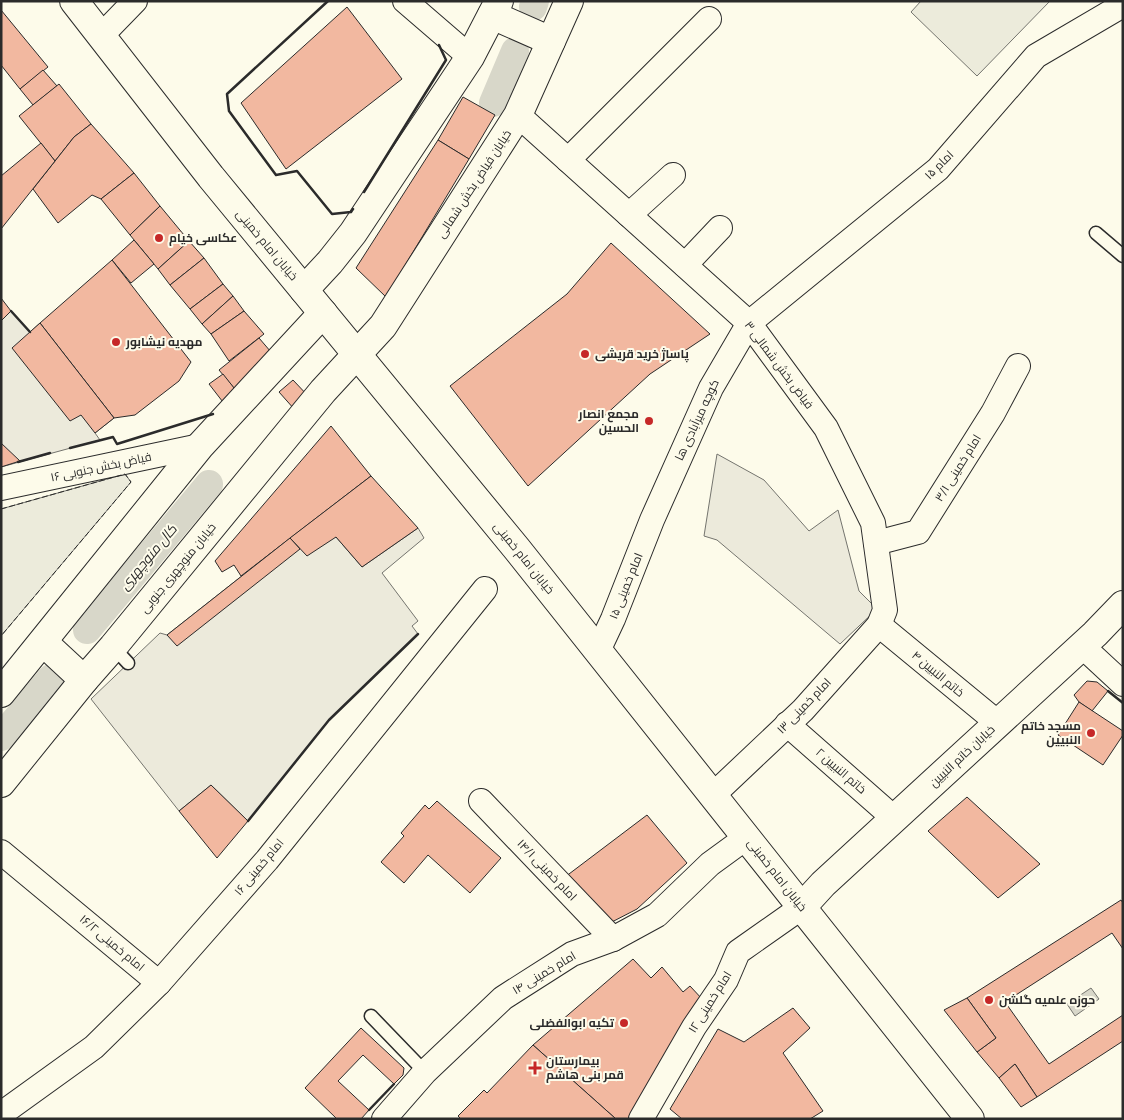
<svg xmlns="http://www.w3.org/2000/svg" width="1124" height="1120" viewBox="0 0 1124 1120" font-family="'Roboto Condensed',Cairo,sans-serif">
	<rect width="100%" height="100%" fill="#fdfbea"/>
	<g fill="#ecebdb" stroke="#74746e">
		<polygon points="921,1 1050,1 977,76 911,12"/>
		<polygon points="125,474 131,482 1,636 1,509"/>
	</g>
	<g fill="#eceadb" stroke="#74746e">
		<polygon points="11,311 30,332 40,323 114,418 95,433 100,440 1,467 1,321"/>
		<polygon points="717,454 764,480 809,531 838,510 859,591 877,609 840,644 717,540 704,536"/>
		<polygon points="418,528 424,538 382,573 418,621 412,626 418,634 329,720 248,821 211,785 179,811 91,699 160,633 167,635 290,538 336,537 362,567"/>
	</g>
	<polygon fill="#d8d7c9" stroke="#74746e" points="1091,988 1099,999 1075,1016 1067,1004"/>
	<g fill="none" stroke-linecap="round" stroke-linejoin="round">
		<g stroke="#d8d7c9" stroke-width="28">
			<polyline points="533,7 535,1"/>
			<polyline points="493,103 515,51"/>
			<polyline points="87,630 209,484"/>
			<polyline points="1,737 51,678"/>
		</g>
	</g>
	<g fill="#f2b8a0" stroke="#2b2b2b">
		<polygon points="347,7 402,79 286,169 241,103"/>
		<polygon points="1,10 48,67 20,89 1,65"/>
		<polygon points="43,70 57,86 33,105 20,89"/>
		<polygon points="59,84 91,124 74,137 55,161 19,116"/>
		<polygon points="463,97 495,115 469,159 438,140"/>
		<polygon points="91,124 134,173 101,199 92,195 58,223 33,189 74,137"/>
		<polygon points="438,140 469,159 386,297 356,268"/>
		<polygon points="41,143 55,161 1,229 1,176"/>
		<polygon points="134,173 160,206 130,235 101,199"/>
		<polygon points="160,206 189,241 158,269 130,235"/>
		<polygon points="134,240 154,264 131,283 112,260"/>
		<polygon points="189,241 204,258 170,285 158,269"/>
		<polygon points="611,243 710,334 650,374 528,486 450,386 567,294"/>
		<polygon points="204,258 223,284 190,309 170,285"/>
		<polygon points="112,260 191,362 179,381 135,415 114,418 40,323"/>
		<polygon points="223,284 233,296 202,324 190,309"/>
		<polygon points="233,296 244,311 211,334 202,324"/>
		<polygon points="1,298 11,311 1,321"/>
		<polygon points="244,311 264,334 229,361 211,334"/>
		<polygon points="40,323 114,418 95,433 81,415 70,421 12,348"/>
		<polygon points="259,338 271,352 238,393 219,370"/>
		<polygon points="223,374 238,393 226,406 209,384"/>
		<polygon points="293,380 310,398 295,410 279,392"/>
		<polygon points="331,426 371,476 241,576 234,565 222,572 215,561"/>
		<polygon points="1,443 20,461 1,467"/>
		<polygon points="371,476 418,528 362,567 336,537 307,556 290,538"/>
		<polygon points="290,538 300,549 177,646 167,635"/>
		<polygon points="1087,681 1097,682 1108,691 1092,711 1079,702 1074,695"/>
		<polygon points="1079,702 1123,731 1123,735 1103,765 1058,735"/>
		<polygon points="211,785 248,821 217,858 179,811"/>
		<polygon points="967,797 1040,864 998,898 928,831"/>
		<polygon points="437,801 501,858 470,893 428,855 404,883 381,862 404,836 401,833 425,805 429,809"/>
		<polygon points="647,815 687,863 637,909 608,924 565,877"/>
		<polygon points="1121,900 1123,903 1123,949 1112,933 1005,1002 1049,1064 1123,1015 1123,1041 1037,1097 1015,1064 999,1078 977,1052 996,1038 967,998"/>
		<polygon points="633,959 651,978 662,967 683,992 690,986 703,1000 628,1119 616,1119 533,1045"/>
		<polygon points="967,998 996,1038 977,1052 944,1010"/>
		<polygon points="793,1008 810,1028 783,1053 823,1111 810,1119 682,1119 670,1109 718,1029 744,1042"/>
		<polygon points="361,1028 404,1068 403,1075 394,1084 363,1055 338,1081 369,1110 361,1119 337,1119 305,1088"/>
		<polygon points="533,1045 616,1119 461,1119 458,1116 484,1090 487,1093"/>
		<polygon points="1015,1064 1037,1097 1021,1107 999,1078"/>
	</g>
	<g fill="none" stroke-linecap="round" stroke-linejoin="round">
		<g stroke="#2b2b2b" stroke-width="15">
			<g id="lane">
				<polyline points="1096,233 1123,256"/>
				<polyline points="113,647 128,663"/>
				<polyline points="371,1016 425,1072"/>
			</g>
		</g>
		<g stroke="#2b2b2b" stroke-width="26">
			<g id="street">
				<polyline points="405,1 470,57"/>
				<polyline points="101,36 135,1"/>
				<polyline points="518,115 749,323 826,428 873,523 885,610 879,625 803,710 713,795"/>
				<polyline points="568,160 709,19"/>
				<polyline points="629,215 673,175"/>
				<polyline points="685,265 720,228"/>
				<polyline points="1,488 200,446"/>
				<polyline points="876,543 918,532 993,413 1018,366"/>
				<polyline points="879,625 998,723"/>
				<polyline points="1081,645 1123,684"/>
				<polyline points="598,651 613,619 652,520 711,388 749,323 938,169 1036,56 1123,5"/>
				<polyline points="787,724 895,819"/>
				<polyline points="481,801 613,939"/>
				<polyline points="1,852 159,983"/>
				<polyline points="1,1114 94,1047 159,983 267,860 485,589"/>
				<polyline points="384,1119 425,1072 503,998 572,954 613,939 657,915 710,864 747,837"/>
				<polyline points="641,1119 694,1027 726,980 738,952 802,907"/>
			</g>
		</g>
		<g stroke="#2b2b2b" stroke-width="30">
			<g id="secondary">
				<polyline points="492,15 551,41"/>
				<polyline points="304,290 330,262 353,233 470,57 499,1"/>
				<polyline points="43,642 84,680"/>
				<polyline points="1,693 200,446 323,313"/>
				<polyline points="1,783 84,680 113,647 323,391 383,326 518,115 569,1"/>
				<polyline points="802,907 823,884 1095,634 1123,605"/>
			</g>
		</g>
		<g stroke="#2b2b2b" stroke-width="30">
			<polyline id="primary" points="74,1 211,177 517,549 970,1119"/>
		</g>
		<use href="#lane" stroke="#fdfbea" stroke-width="12"/>
		<use href="#street" stroke="#fdfbea" stroke-width="24"/>
		<use href="#secondary" stroke="#fdfbea" stroke-width="28"/>
		<use href="#primary" stroke="#fdfbea" stroke-width="28"/>
		<polyline stroke="#2b2b2b" stroke-width="1" stroke-dasharray="6 2.5" stroke-linecap="butt" points="1,509 125,474 131,482 1,636"/>
		<g stroke="#2b2b2b" stroke-width="2.5">
			<polyline points="328,1 227,94 229,111 276,175 297,171 332,214 351,212 353,209"/>
			<polyline points="364,192 446,60 439,45"/>
			<polyline points="11,311 30,332"/>
			<polyline points="70,448 113,437 117,444 213,414"/>
			<polyline points="18,462 50,453"/>
			<polyline points="1108,691 1123,703"/>
			<polyline points="248,821 329,720 418,634"/>
			<polyline points="369,1110 394,1084"/>
		</g>
	</g>
	<g fill="#c62828" stroke="#fdfbea" stroke-width="2">
		<circle cx="159" cy="238" r="5"/>
		<circle cx="116" cy="342" r="5"/>
		<circle cx="585" cy="354" r="5"/>
		<circle cx="649" cy="421" r="5"/>
		<circle cx="1091" cy="733" r="5"/>
		<circle cx="989" cy="1000" r="5"/>
		<circle cx="624" cy="1023" r="5"/>
		<path d="M532.5 1060.5h5v5h5v5h-5v5h-5v-5h-5v-5h5z"/>
	</g>
	<g text-anchor="middle" stroke-width="4" stroke-linejoin="round" paint-order="stroke">
		<g font-size="12" fill="#2b2b2b" stroke="#fdfbea">
			<text transform="translate(939 165) rotate(-45)" y="4">امام ۱۵</text>
			<text transform="translate(474 184) rotate(-57)" y="4">خیابان فیاض بخش شمالی</text>
			<text transform="translate(267 245) rotate(50)" y="4">خیابان امام خمینی</text>
			<text transform="translate(779 365) rotate(53)" y="4">فیاض بخش شمالی ۳</text>
			<text transform="translate(697 420) rotate(-65)" y="4">کوچه میرآبادی ها</text>
			<text transform="translate(101 467) rotate(-12)" y="4">فیاض بخش جنوبی ۱۶</text>
			<text transform="translate(958 468) rotate(-58)" y="4">امام خمینی ۳/۱</text>
			<text transform="translate(524 558) rotate(51)" y="4">خیابان امام خمینی</text>
			<text transform="translate(178 568) rotate(-51)" y="4">خیابان منوچهری جنوبی</text>
			<text transform="translate(626 586) rotate(-68)" y="4">امام خمینی ۱۵</text>
			<text transform="translate(938 674) rotate(40)" y="4">خاتم النبیین ۴</text>
			<text transform="translate(804 706) rotate(-46)" y="4">امام خمینی ۱۳</text>
			<text transform="translate(962 756) rotate(-43)" y="4">خیابان خاتم النبیین</text>
			<text transform="translate(841 771) rotate(41)" y="4">خاتم النبیین ۲</text>
			<text transform="translate(259 867) rotate(-50)" y="4">امام خمینی ۱۶</text>
			<text transform="translate(547 870) rotate(46)" y="4">امام خمینی ۱۴/۱</text>
			<text transform="translate(777 875) rotate(52)" y="4">خیابان امام خمینی</text>
			<text transform="translate(112 943) rotate(40)" y="4">امام خمینی ۱۶/۲</text>
			<text transform="translate(544 973) rotate(-31)" y="4">امام خمینی ۱۴</text>
			<text transform="translate(710 1002) rotate(-58)" y="4">امام خمینی ۱۲</text>
		</g>
		<g font-size="12" font-weight="bold" fill="#2b2b2b" stroke="#fdfbea" text-anchor="start">
			<text x="169" y="242">عکاسی خیام</text>
			<text x="126" y="346">مهدیه نیشابور</text>
			<text x="595" y="358">پاساژ خرید قریشی</text>
			<text x="639" y="418" text-anchor="end">مجمع انصار<tspan x="639" dy="14">الحسین</tspan></text>
			<text x="1081" y="730" text-anchor="end">مسجد خاتم<tspan x="1081" dy="14">النبیین</tspan></text>
			<text x="999" y="1004">حوزه علمیه گلشن</text>
			<text x="614" y="1027" text-anchor="end">تکیه ابوالفضلی</text>
			<text x="546" y="1065">بیمارستان<tspan x="546" dy="14">قمر بنی هاشم</tspan></text>
		</g>
		<g font-size="14" font-style="italic" fill="#2b2b2b" stroke="#fdfbea">
			<text transform="translate(148 557) rotate(-50)" y="5">کال منوچهری</text>
		</g>
	</g>
	<rect width="1124" height="1120" fill="none" stroke="#2b2b2b" stroke-width="5"/>
</svg>
